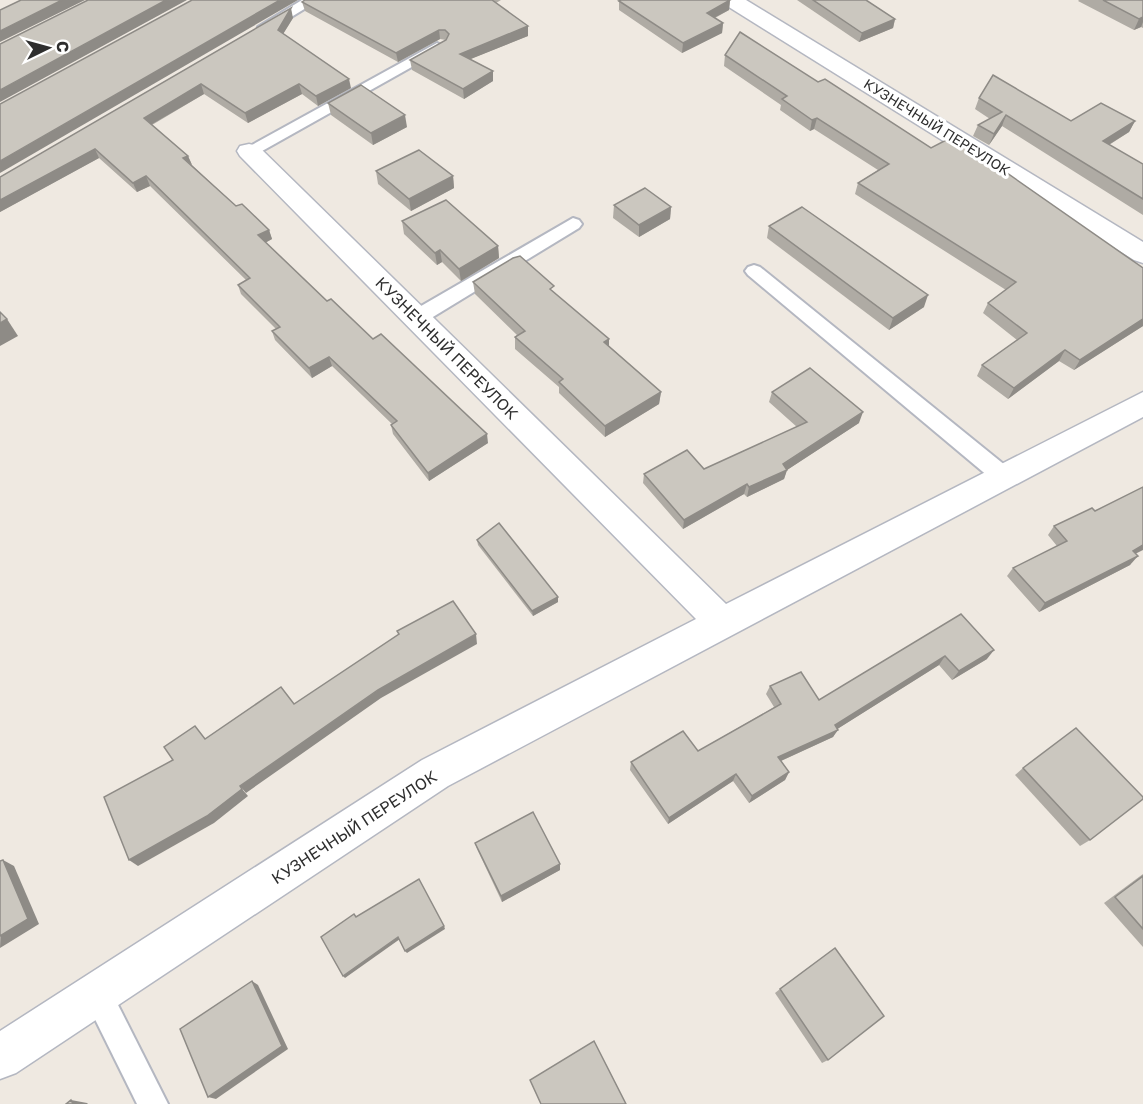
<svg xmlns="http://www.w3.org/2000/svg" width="1143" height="1104" viewBox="0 0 1143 1104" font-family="'Golos Text',sans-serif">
	<rect width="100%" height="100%" fill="#efe9e1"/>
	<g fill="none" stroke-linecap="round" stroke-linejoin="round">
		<g stroke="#b4b7c1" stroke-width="4">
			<g id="lane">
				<polygon points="302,0 319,0 270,30 265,31 258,27"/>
				<polygon points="437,43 444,47 442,50 255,155 243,155 241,151"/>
				<polygon points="573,218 579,220 582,224 579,228 423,323 409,323 407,318 409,313"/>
				<polygon points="754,265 760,267 1011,470 1014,476 1011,482 1003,484 995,482 748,275 745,271 748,267"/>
				<polygon points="98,980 108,985 168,1104 137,1104 83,995 88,985"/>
			</g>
		</g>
		<g stroke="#b4b7c1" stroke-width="3">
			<g id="street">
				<polygon points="721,0 746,0 1143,242 1143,263 1134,260 724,4"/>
				<polygon points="249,144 258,146 726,604 1143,392 1143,417 448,786 16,1073 0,1079 0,1031 422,760 696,619 240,156 237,151 240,146"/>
			</g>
		</g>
		<use href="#lane" fill="#fff" fill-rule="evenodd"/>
		<use href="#street" fill="#fff" fill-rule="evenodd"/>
	</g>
	<g fill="#afaba4">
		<polygon points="305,0 501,0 496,3 528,36 470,59 493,71 493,81 464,99 412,70 410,60 446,40 440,39 398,62 305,11 302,2"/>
		<polygon points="617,0 730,0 729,10 715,18 723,23 722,33 682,53 619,10 619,2"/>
		<polygon points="797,0 866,0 895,19 893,28 859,42"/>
		<polygon points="1079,0 1143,0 1143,28 1141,27 1134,30 1078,1"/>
		<polygon points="293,18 283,34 351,88 318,106 302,94 248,123 204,94 152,125 188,156 192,165 236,206 269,230 272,239 265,243 327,301 373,339 488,443 429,481 393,434 391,425 392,424 332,366 312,378 275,340 272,331 276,329 241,294 238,285 246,280 150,186 137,192 99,158 0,212 0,177"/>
		<polygon points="725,55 818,82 931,148 1143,268 1143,326 1074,370 1059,361 1008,399 977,376 982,365 1017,340 983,313 988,303 1006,290 855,194 858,183 878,170 814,129 810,131 780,110 781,105 724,66"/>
		<polygon points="979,98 1071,121 1135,121 1129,132 1109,145 1143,164 1143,215 1002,126 989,145 973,136 978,125 990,119 975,109"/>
		<polygon points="328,103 407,127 373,145 331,115"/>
		<polygon points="376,171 453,176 454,188 411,211 378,184"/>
		<polygon points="614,205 671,207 670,219 639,237 613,218"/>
		<polygon points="402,221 498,246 499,258 461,281 442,262 437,265 404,234"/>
		<polygon points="769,226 924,307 889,330 767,238"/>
		<polygon points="473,282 554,293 609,339 609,346 661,392 659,404 605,437 559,393 559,387 515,349 515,337 517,335 475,294"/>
		<polygon points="772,392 859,423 787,470 784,479 747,497 744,494 683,529 643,483 644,474 704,469 797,427 769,402"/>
		<polygon points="1054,526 1136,554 1130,565 1039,612 1007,576 1013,568 1057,546 1048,535"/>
		<polygon points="477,540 558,602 533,616 478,545"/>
		<polygon points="961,614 987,659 952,680 939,665 837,729 833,737 781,761 789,772 785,780 749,803 733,781 668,824 630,770 631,762 698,751 774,707 766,694 770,686 819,700"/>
		<polygon points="1023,768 1090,840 1080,846 1015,775"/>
		<polygon points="475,843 560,864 560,870 502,902 477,849"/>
		<polygon points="1143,874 1143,947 1104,903"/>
		<polygon points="780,989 828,1060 822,1063 775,993"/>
	</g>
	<g fill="#8e8b86">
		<polygon points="62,0 85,0 0,42 0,31"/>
		<polygon points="166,0 187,0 0,102 0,90"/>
		<polygon points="280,0 298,0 0,173 0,161"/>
		<polygon points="730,0 729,10 706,22 707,13"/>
		<polygon points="291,8 293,18 280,39 278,30"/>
		<polygon points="1143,17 1143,22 1141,27 1134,30 1139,19"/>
		<polygon points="895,19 893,28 859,42 862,33"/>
		<polygon points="723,23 722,33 682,53 683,43"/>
		<polygon points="528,26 528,36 461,63 460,54"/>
		<polygon points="439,30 440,39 398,62 396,53"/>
		<polygon points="493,71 493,81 464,99 463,89"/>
		<polygon points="349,79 351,88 318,106 316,96"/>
		<polygon points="201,84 204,94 147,127 144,118"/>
		<polygon points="299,84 302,94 248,123 245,113"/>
		<polygon points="405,115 407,127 373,145 371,133"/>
		<polygon points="1006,115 1002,126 989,145 994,134"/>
		<polygon points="817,118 814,129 810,131 812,120"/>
		<polygon points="1135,121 1129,132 1097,152 1103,141"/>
		<polygon points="95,149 99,158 0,212 0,200"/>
		<polygon points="188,156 192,165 183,158"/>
		<polygon points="146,176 150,186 137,192 133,183"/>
		<polygon points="453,176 454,188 411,211 409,199"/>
		<polygon points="671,207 670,219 639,237 639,225"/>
		<polygon points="269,230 272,239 261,245 258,235"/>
		<polygon points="498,246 499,258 461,281 459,269"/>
		<polygon points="440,250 442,262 437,265 435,253"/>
		<polygon points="928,295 924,307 889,330 893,318"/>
		<polygon points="7,319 18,336 0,346 0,323"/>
		<polygon points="1143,319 1143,326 1074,370 1080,360"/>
		<polygon points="609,339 609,351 604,342"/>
		<polygon points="1065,350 1059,361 1008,399 1014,388"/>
		<polygon points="329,357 332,366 312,378 309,368"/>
		<polygon points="661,392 659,404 605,437 605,426"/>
		<polygon points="863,412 859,423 787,470 784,479 747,497 749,487"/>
		<polygon points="487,434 488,443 429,481 428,473"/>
		<polygon points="747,484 744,494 683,529 684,520"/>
		<polygon points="1143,545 1143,550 1125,559 1133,551"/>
		<polygon points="1138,556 1130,565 1039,612 1045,603"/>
		<polygon points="558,597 558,602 533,616 532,611"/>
		<polygon points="476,634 477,644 381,698 246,793 240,786 378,690"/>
		<polygon points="994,650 987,659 952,680 959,671"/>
		<polygon points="945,656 939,665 831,733 838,730 833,737 774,764 778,757 835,725"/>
		<polygon points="789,772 785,780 749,803 752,796"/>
		<polygon points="736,774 733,781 668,824 669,818"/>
		<polygon points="242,789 248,796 214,823 138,866 129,860"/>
		<polygon points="3,860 14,866 39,924 0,948"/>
		<polygon points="560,864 560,870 502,902 501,896"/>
		<polygon points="444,926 445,929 407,953 405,951"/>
		<polygon points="398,937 400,939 345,978 343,976"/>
		<polygon points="252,981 258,985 288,1049 216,1099 208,1097"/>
		<polygon points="71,1100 87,1103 88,1104 73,1104"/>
	</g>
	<g fill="#cbc7bf" stroke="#8e8b86" stroke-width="1.5">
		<polygon points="21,0 62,0 0,31 0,10"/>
		<polygon points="88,0 166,0 0,90 0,44"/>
		<polygon points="192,0 280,0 0,161 0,104"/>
		<polygon points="305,0 492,0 528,26 460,54 493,71 463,89 410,60 446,40 449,34 445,30 439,30 396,53 302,2"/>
		<polygon points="621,0 730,0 707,13 723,23 683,43 619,1"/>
		<polygon points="813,0 866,0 895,19 862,33"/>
		<polygon points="1103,0 1143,0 1143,17 1139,19"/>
		<polygon points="291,8 278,30 349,79 316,96 299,84 245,113 201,84 144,118 188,156 183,158 236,206 242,204 269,230 258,235 327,301 331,299 373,339 381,334 487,434 428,473 391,425 397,421 329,357 309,368 272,331 280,327 238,285 250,278 146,176 133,183 95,149 0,200 0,177"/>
		<polygon points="740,32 818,82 825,79 931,148 954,136 1143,268 1143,319 1080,360 1065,350 1014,388 982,365 1027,333 988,303 1016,282 858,183 889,164 817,118 812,120 782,99 787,96 725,55"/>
		<polygon points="993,75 1071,121 1101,103 1135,121 1103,141 1143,164 1143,199 1006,115 994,134 978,125 1002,112 979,98"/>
		<polygon points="361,85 405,115 371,133 328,103"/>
		<polygon points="419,150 453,176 409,199 376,171"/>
		<polygon points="645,188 671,207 639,225 614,205"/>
		<polygon points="446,200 498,246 459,269 440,250 435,253 402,221"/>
		<polygon points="802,207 928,295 893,318 769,226"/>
		<polygon points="520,256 554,286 550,289 609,339 604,342 661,392 605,426 559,382 563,379 515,337 525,331 473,282 513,258"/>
		<polygon points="0,312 7,319 0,323"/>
		<polygon points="810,368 863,412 783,464 787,470 749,487 747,484 684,520 644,474 687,450 704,469 807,422 772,392"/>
		<polygon points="1143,487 1143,545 1133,551 1138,556 1045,603 1013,568 1067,541 1054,526 1092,508 1095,511"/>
		<polygon points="499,523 558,597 532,611 477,540"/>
		<polygon points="453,601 476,634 378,690 240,786 242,789 207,816 129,860 104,797 173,760 164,747 195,726 205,739 281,687 294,704 399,634 397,631"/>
		<polygon points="961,614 994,650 959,671 945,656 835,725 838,730 778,757 789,772 752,796 736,774 669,818 631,762 683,731 698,751 781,704 770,686 801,672 819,700"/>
		<polygon points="1076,728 1143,797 1143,799 1090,840 1023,768"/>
		<polygon points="533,812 560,864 501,896 475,843"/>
		<polygon points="3,860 28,919 0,936 0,861"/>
		<polygon points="1143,876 1143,929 1115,897"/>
		<polygon points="419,879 444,926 405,951 398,937 343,976 321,937 354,914 356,917"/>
		<polygon points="835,948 884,1016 828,1060 780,989"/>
		<polygon points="252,981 282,1046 208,1097 180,1029"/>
		<polygon points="594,1041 626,1104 541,1104 530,1080"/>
		<polygon points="71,1100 73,1104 66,1104"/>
	</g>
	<g text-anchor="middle" stroke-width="6" stroke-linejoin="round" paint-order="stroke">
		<g font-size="14" fill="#2e2e2e" stroke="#fff">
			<text transform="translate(937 127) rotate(32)" y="5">КУЗНЕЧНЫЙ ПЕРЕУЛОК</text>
		</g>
		<g font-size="16" fill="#2e2e2e" stroke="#fff">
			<text transform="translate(447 348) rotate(45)" y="6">КУЗНЕЧНЫЙ ПЕРЕУЛОК</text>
			<text transform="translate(354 827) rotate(-33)" y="6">КУЗНЕЧНЫЙ ПЕРЕУЛОК</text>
		</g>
	</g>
	<g transform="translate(48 48) rotate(85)" stroke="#ffffff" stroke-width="4.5" paint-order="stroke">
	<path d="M0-4.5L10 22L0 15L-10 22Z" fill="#2e2e2e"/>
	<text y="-9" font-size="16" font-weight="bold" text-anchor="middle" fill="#2e2e2e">С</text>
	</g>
</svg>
